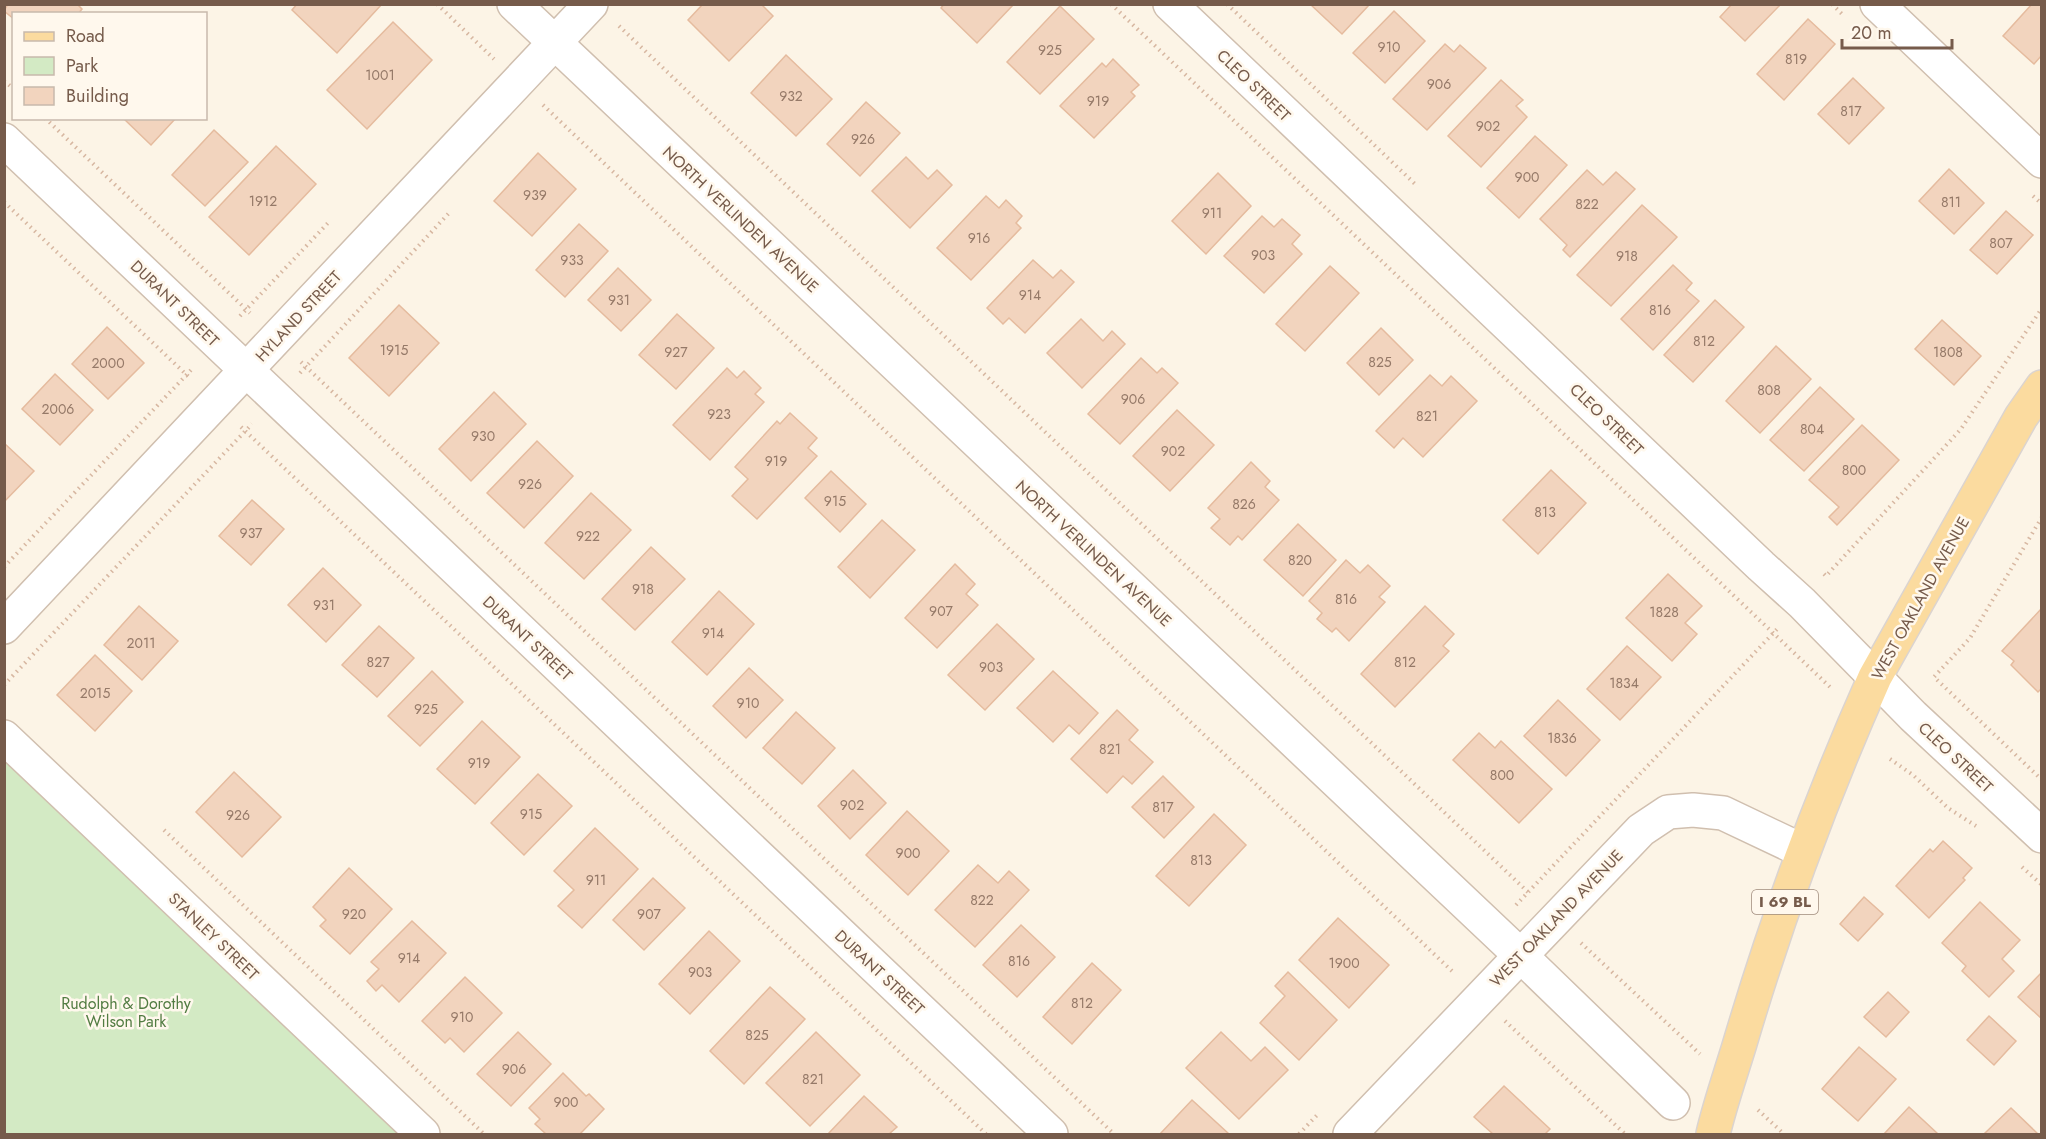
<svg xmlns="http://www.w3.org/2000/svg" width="2046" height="1139" viewBox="0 0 2046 1139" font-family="Jost,sans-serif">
	<rect width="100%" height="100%" fill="#fcf4e6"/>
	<polygon fill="#d3eac4" points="5,727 432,1134 5,1134"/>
	<g fill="#f2d4be" stroke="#e5bb9e" stroke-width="1.5">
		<polygon points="8,4 77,4 82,9 78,14 14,14 14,19 4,11"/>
		<polygon points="297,4 382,4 337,53 292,10"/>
		<polygon points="703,4 761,4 773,16 729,61 688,20"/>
		<polygon points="944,4 1014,4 977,43 941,8"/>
		<polygon points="1310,4 1370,4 1342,34"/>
		<polygon points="1732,4 1781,4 1745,41 1720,17"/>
		<polygon points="2032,4 2042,4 2042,55 2034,64 2003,36"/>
		<polygon points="1060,6 1094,39 1040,94 1007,62"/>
		<polygon points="1394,11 1425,41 1385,83 1353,53"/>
		<polygon points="1808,19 1835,44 1784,100 1757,74"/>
		<polygon points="393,22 432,60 367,129 327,90"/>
		<polygon points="1445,44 1454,52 1460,45 1486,68 1427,130 1393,99"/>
		<polygon points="786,55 832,99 796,136 751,93"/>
		<polygon points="1113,59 1139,85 1131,92 1135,96 1094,138 1060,106 1102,63 1106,67"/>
		<polygon points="1853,78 1884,108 1849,144 1818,114"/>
		<polygon points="1501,80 1523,100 1516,106 1527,117 1481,167 1448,136"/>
		<polygon points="866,102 900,133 860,176 827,144"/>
		<polygon points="123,118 176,118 151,145"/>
		<polygon points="214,130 248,162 205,206 172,175"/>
		<polygon points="1535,136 1567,165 1519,218 1487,188"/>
		<polygon points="276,146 316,184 249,255 209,217"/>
		<polygon points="538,153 576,189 532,236 494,201"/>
		<polygon points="906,157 928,179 937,170 952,185 910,228 872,191"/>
		<polygon points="1949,169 1984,203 1954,234 1919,201"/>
		<polygon points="1587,170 1603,185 1616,172 1635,189 1570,257 1563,250 1567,245 1540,219"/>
		<polygon points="1218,173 1251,206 1206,254 1172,221"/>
		<polygon points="986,196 999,208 1006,200 1022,216 1016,223 1021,228 971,280 937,248"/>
		<polygon points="1642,205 1677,237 1611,306 1577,275"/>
		<polygon points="2006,211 2033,235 1997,274 1970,250"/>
		<polygon points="1262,216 1274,227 1282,219 1300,235 1292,244 1302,254 1264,293 1224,256"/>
		<polygon points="579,224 608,251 565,297 536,270"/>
		<polygon points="1033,260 1053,278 1061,270 1074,282 1025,333 1009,318 1003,324 987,308"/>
		<polygon points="1673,265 1692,283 1686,290 1699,301 1653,350 1621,319"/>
		<polygon points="1330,266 1359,293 1305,351 1276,324"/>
		<polygon points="618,268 651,300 621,331 588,300"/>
		<polygon points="1715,300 1744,327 1693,382 1664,355"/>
		<polygon points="399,305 439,343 389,396 349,358"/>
		<polygon points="677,314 714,348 676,389 639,355"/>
		<polygon points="1081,319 1103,341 1112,331 1125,344 1082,388 1047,353"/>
		<polygon points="1942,320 1981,356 1954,385 1915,349"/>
		<polygon points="107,327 144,363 108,399 72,364"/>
		<polygon points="1381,328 1413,360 1379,395 1347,363"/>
		<polygon points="1776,346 1811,379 1760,433 1726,401"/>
		<polygon points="1141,358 1157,373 1162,368 1178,383 1120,444 1088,414"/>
		<polygon points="727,368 737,378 744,371 761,388 755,394 764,402 710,460 673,425"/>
		<polygon points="55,374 93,410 60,445 22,409"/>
		<polygon points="1430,375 1442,386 1451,376 1477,401 1423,457 1403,438 1394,448 1376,431"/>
		<polygon points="1820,387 1854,419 1804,471 1770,440"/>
		<polygon points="494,392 526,424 471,481 439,449"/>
		<polygon points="1177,410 1214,445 1170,491 1133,456"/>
		<polygon points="790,413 817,438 808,448 817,456 757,519 732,496 748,479 735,467 777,421 780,424"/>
		<polygon points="1862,425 1899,460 1837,525 1829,517 1839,507 1809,480"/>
		<polygon points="537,441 573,476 524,528 487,493"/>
		<polygon points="4,443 34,471 4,502"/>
		<polygon points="1251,462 1270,481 1265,487 1279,500 1242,540 1238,536 1230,545 1211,528 1220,519 1208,508"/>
		<polygon points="1551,470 1586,503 1538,554 1503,520"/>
		<polygon points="831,471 866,504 840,532 805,498"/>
		<polygon points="591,493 631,530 584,579 545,543"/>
		<polygon points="252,500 284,529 251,565 219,536"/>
		<polygon points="882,520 915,550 870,598 838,567"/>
		<polygon points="1298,524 1336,560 1303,596 1264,560"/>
		<polygon points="651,547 685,579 635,630 602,599"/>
		<polygon points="1346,560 1360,573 1368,565 1390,586 1379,597 1385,602 1349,641 1336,628 1332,632 1317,619 1322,613 1309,601"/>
		<polygon points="955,564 975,584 966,594 978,605 937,648 905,618"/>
		<polygon points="323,568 361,605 326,642 288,605"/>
		<polygon points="1668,574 1702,606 1685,623 1697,634 1672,661 1626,618"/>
		<polygon points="719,591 754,624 707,675 672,642"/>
		<polygon points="139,606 178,641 142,680 104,645"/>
		<polygon points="1425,606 1454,634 1443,646 1449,651 1395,707 1361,674"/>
		<polygon points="2042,608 2042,688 2038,692 2011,665 2014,661 2002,651"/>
		<polygon points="997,624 1034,659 985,710 948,675"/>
		<polygon points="379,626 414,658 377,697 342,665"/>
		<polygon points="1627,646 1661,677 1620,720 1587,689"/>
		<polygon points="95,655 132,691 95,731 57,695"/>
		<polygon points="749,668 783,700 746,738 713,706"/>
		<polygon points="432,671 463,702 420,746 388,716"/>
		<polygon points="1053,671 1098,713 1079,734 1069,725 1053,742 1017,708"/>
		<polygon points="1558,700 1600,740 1566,776 1524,736"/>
		<polygon points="1117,710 1138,730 1129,740 1153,762 1132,784 1123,776 1107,793 1071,759"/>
		<polygon points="796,712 835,748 802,784 763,748"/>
		<polygon points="482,721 520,757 475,804 437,769"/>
		<polygon points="1479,733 1495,748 1501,741 1552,789 1519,823 1453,760"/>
		<polygon points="853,770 886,803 850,839 818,806"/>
		<polygon points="234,772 281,817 242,857 196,812"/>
		<polygon points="538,774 572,806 524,855 491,823"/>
		<polygon points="1163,776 1194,807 1164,838 1132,807"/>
		<polygon points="907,811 949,851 908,895 866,855"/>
		<polygon points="1214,814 1246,845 1189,906 1156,876"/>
		<polygon points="595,828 638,869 582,928 558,906 574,890 554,871"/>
		<polygon points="1943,841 1972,868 1963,878 1965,880 1929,918 1896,886 1930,849 1933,852"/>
		<polygon points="978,865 998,883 1009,871 1029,890 975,947 935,910"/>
		<polygon points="349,868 392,909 350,954 320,926 326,920 313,907"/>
		<polygon points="653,878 685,908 644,950 613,920"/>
		<polygon points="1864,897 1883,914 1858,941 1840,924"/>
		<polygon points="1980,902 2020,940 2002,959 2014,971 1989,997 1962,971 1966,966 1942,943"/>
		<polygon points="1338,918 1389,965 1349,1008 1299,960"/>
		<polygon points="412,921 446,953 399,1002 382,985 376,991 367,981 379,969 371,962"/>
		<polygon points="1021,925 1055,957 1017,997 983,965"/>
		<polygon points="709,931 740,961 690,1014 659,984"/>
		<polygon points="1092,963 1121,990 1072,1044 1043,1017"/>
		<polygon points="1288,972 1337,1020 1299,1060 1260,1023 1285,996 1275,986"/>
		<polygon points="2042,972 2042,1019 2018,997"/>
		<polygon points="465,977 502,1013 464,1052 450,1038 445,1043 422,1021"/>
		<polygon points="770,987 805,1019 744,1084 710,1051"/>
		<polygon points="1888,992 1909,1012 1886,1037 1864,1017"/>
		<polygon points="1989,1016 2016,1041 1994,1065 1967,1040"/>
		<polygon points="518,1032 551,1064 511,1106 477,1074"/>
		<polygon points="816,1032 860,1075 810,1126 766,1083"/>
		<polygon points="1221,1032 1251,1061 1265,1047 1288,1070 1239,1119 1186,1068"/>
		<polygon points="1859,1047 1896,1079 1858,1121 1822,1089"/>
		<polygon points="563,1073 586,1096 589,1094 604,1109 580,1134 546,1134 535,1124 540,1119 529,1108"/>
		<polygon points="1504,1086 1550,1129 1545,1134 1493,1134 1474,1117"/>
		<polygon points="864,1096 897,1127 889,1134 828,1134"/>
		<polygon points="1192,1100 1229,1134 1160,1134"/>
		<polygon points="1909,1107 1938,1134 1884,1134"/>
		<polygon points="2011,1108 2038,1134 1984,1134"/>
	</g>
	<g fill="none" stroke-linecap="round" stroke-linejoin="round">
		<g stroke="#d0bfaf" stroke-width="36">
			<g id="minor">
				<polyline points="514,4 1520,955 1673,1103"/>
				<polyline points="1170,4 1761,566 1802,603 1913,716 2042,836"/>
				<polyline points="1877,4 2042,161"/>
				<polyline points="4,140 1051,1134"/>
				<polyline points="4,627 591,4"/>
				<polyline points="4,737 423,1134"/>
				<polyline points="1350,1134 1641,830 1668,812 1693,810 1723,813 1803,851"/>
			</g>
		</g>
		<g stroke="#dbd4d0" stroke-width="36">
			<path id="major" d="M1713,1134C1720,1104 1731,1073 1740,1043C1777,918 1822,796 1875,677L2021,417L2042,387"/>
		</g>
		<g stroke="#d7b7a1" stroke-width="4" stroke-dasharray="1.5 4.5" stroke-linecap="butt">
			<polyline points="437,4 494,59"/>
			<polyline points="1111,4 1830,687"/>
			<polyline points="1227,4 1415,184"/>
			<polyline points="1832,4 1843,15"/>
			<polyline points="619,26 1530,894"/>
			<polyline points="4,81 14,89"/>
			<polyline points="543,105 1454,973"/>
			<polyline points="45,118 250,313"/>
			<polyline points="2033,196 2042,204"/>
			<polyline points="4,202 190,378"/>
			<polyline points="240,316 328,223"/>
			<polyline points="301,362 1114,1134"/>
			<polyline points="300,373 450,212"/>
			<polyline points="241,427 986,1134"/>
			<polyline points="2042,517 1970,638 1934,677 2042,780"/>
			<polyline points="4,567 193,368"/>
			<polyline points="1824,574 1826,576 1961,429 2042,308"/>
			<polyline points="4,685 252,424"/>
			<polyline points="1890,759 1913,775 1948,808 1976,826"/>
			<polyline points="164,830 484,1134"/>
			<polyline points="2022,867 2042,885"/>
			<polyline points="1516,905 1779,627"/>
			<polyline points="1581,943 1700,1054"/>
			<polyline points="1505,1021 1625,1134"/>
			<polyline points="1758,1110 1784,1134"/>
			<polyline points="1299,1134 1319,1113"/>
		</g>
		<use href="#minor" stroke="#fff" stroke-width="33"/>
		<use href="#major" stroke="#fbdb9f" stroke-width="33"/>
	</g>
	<g text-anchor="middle" stroke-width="5" stroke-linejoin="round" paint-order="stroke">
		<g font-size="14" fill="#957968">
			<text x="1389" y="52">910</text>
			<text x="1050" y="55">925</text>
			<text x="1796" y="64">819</text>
			<text x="380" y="80">1001</text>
			<text x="1439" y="89">906</text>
			<text x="791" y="101">932</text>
			<text x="1098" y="106">919</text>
			<text x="1851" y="116">817</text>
			<text x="1488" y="131">902</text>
			<text x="863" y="144">926</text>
			<text x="1527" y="182">900</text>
			<text x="535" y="200">939</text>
			<text x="263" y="206">1912</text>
			<text x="1951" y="207">811</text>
			<text x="1587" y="209">822</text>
			<text x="1212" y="218">911</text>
			<text x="979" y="243">916</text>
			<text x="2001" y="248">807</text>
			<text x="1263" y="260">903</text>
			<text x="1627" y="261">918</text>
			<text x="572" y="265">933</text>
			<text x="1030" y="300">914</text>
			<text x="619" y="305">931</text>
			<text x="1660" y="315">816</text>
			<text x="1704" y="346">812</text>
			<text x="394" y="355">1915</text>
			<text x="676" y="357">927</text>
			<text x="1948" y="357">1808</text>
			<text x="1380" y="367">825</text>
			<text x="108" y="368">2000</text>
			<text x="1769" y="395">808</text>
			<text x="1133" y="404">906</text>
			<text x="58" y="414">2006</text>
			<text x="719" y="419">923</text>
			<text x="1427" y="421">821</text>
			<text x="1812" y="434">804</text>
			<text x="483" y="441">930</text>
			<text x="1173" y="456">902</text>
			<text x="776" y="466">919</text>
			<text x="1854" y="475">800</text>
			<text x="530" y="489">926</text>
			<text x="835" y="506">915</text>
			<text x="1244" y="509">826</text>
			<text x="1545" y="517">813</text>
			<text x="251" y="538">937</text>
			<text x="588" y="541">922</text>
			<text x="1300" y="565">820</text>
			<text x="643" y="594">918</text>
			<text x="1346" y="604">816</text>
			<text x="324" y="610">931</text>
			<text x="941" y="616">907</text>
			<text x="1664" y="617">1828</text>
			<text x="713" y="638">914</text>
			<text x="141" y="648">2011</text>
			<text x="378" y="667">827</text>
			<text x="1405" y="667">812</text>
			<text x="991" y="672">903</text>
			<text x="1624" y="688">1834</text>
			<text x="95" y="698">2015</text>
			<text x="748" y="708">910</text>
			<text x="426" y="714">925</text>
			<text x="1562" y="743">1836</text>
			<text x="1110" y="754">821</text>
			<text x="479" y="768">919</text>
			<text x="1502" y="780">800</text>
			<text x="852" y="810">902</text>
			<text x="1163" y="812">817</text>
			<text x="531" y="819">915</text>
			<text x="238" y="820">926</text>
			<text x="908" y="858">900</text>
			<text x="1201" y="865">813</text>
			<text x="596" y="885">911</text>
			<text x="982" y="905">822</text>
			<text x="354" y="919">920</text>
			<text x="649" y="919">907</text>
			<text x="409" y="963">914</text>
			<text x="1019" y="966">816</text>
			<text x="1344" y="968">1900</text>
			<text x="700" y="977">903</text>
			<text x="1082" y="1008">812</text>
			<text x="462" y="1022">910</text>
			<text x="757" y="1040">825</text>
			<text x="514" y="1074">906</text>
			<text x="813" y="1084">821</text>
			<text x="566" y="1107">900</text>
		</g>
		<rect fill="#fff8ed" stroke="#9f8a7c" stroke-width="1.5" x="1752" y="890" width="66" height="24" rx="4.5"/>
		<g font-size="15" font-weight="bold" fill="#765b4b">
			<text x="1785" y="907">I 69 BL</text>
		</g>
		<g font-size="16" fill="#765b4b" stroke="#fff8ed">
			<text transform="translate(1254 85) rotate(44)" y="6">CLEO STREET</text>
			<text transform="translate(741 219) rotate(43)" y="6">NORTH VERLINDEN AVENUE</text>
			<text transform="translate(175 303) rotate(44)" y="6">DURANT STREET</text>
			<text transform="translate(298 316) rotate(-47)" y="6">HYLAND STREET</text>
			<text transform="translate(1607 419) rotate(44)" y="6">CLEO STREET</text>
			<text transform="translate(1094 553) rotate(43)" y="6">NORTH VERLINDEN AVENUE</text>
			<text transform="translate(1920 598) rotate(-61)" y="6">WEST OAKLAND AVENUE</text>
			<text transform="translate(528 638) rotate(43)" y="6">DURANT STREET</text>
			<text transform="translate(1956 757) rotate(43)" y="6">CLEO STREET</text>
			<text transform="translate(1556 918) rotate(-46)" y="6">WEST OAKLAND AVENUE</text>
			<text transform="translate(214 936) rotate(44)" y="6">STANLEY STREET</text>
			<text transform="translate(880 972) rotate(43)" y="6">DURANT STREET</text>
		</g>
		<g font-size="16" fill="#527c42" stroke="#fff8ed">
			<text x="126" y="1009">Rudolph &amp; Dorothy<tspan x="126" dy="18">Wilson Park</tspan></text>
		</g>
	</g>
	<rect width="2046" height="1139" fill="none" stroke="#765b4b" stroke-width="12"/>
	<rect x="12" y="12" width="195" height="108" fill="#fff8ed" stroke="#c8b9ac" stroke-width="1.5"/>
	<rect x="24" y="32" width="30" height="9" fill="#fbdb9f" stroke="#c8b9ac" stroke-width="1.5"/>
	<text x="66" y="42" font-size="18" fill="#765b4b">Road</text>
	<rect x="24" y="57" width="30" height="18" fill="#d3eac4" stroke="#c8b9ac" stroke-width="1.5"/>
	<text x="66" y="72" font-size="18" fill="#765b4b">Park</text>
	<rect x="24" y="87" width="30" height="18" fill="#f2d4be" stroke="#c8b9ac" stroke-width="1.5"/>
	<text x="66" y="102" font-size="18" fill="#765b4b">Building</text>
	<path d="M1842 39v9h110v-9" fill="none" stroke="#765b4b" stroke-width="3"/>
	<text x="1851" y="39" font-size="18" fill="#765b4b" stroke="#fff8ed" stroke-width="4.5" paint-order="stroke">20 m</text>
</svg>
